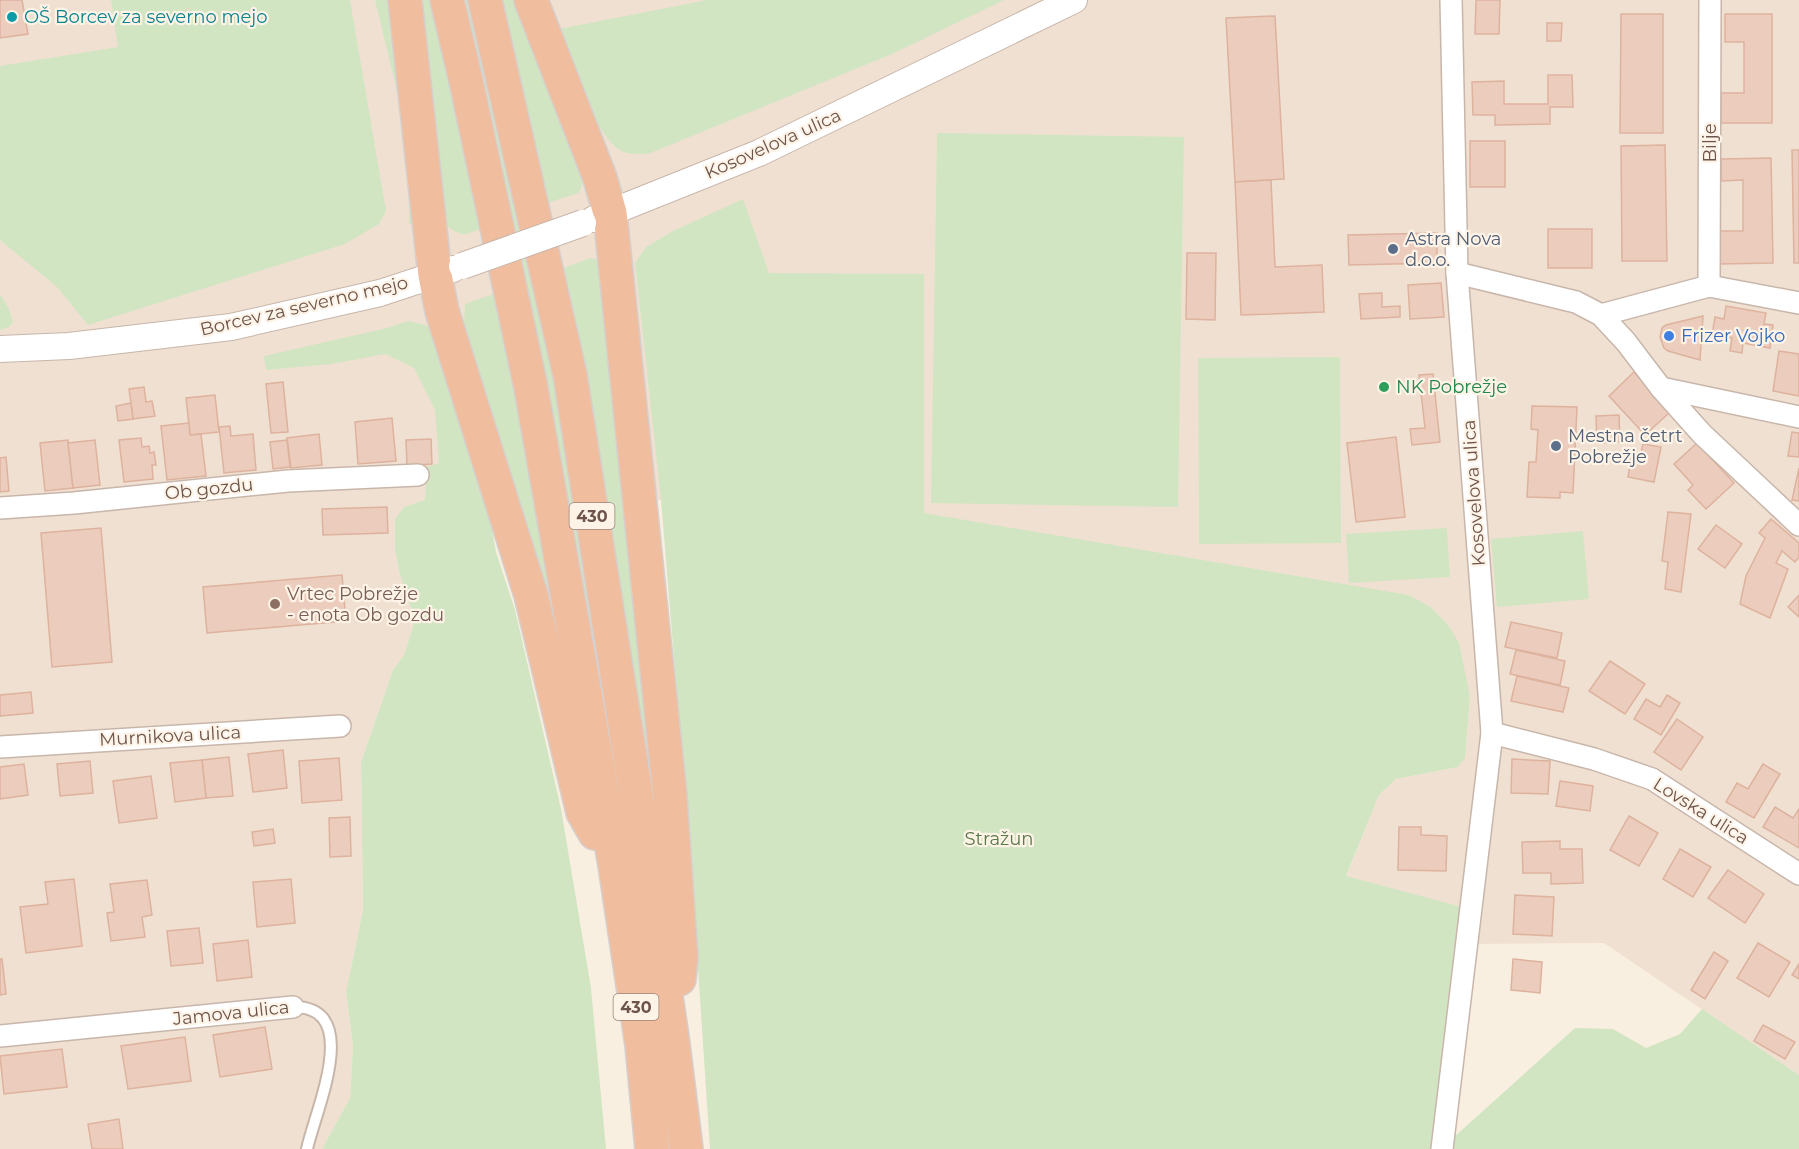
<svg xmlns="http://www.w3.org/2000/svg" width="1799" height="1149" viewBox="0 0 1799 1149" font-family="Montserrat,sans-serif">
	<rect width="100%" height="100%" fill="#f9efe1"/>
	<polygon fill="#f0e0d1" points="0,0 1799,0 1799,1075 1604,943 1467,944 1461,907 1346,877 1379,795 1396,779 1458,767 1465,758 1470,697 1449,626 1431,607 1409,595 661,500 464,492 395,519 395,549 399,571 411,608 413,627 404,655 393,670 361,762 363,910 346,992 353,1046 350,1098 322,1149 0,1149"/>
	<g fill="#d2e5c2">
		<polygon points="111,0 350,0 386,211 379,224 345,244 88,325 57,287 0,240 0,66 118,47"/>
		<polygon points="375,0 394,0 422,224 409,224 409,154 401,108"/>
		<polygon points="413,0 431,0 483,228 464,235 454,231 446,225"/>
		<polygon points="458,0 470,0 552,356 623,790 670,1149 663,1149"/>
		<polygon points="499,0 520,0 585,177 579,193 547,203"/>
		<path d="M707,0H1004L892,54L648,154C639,154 629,155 621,151C594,135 571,59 559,29Z"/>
		<polygon points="937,133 1184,137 1178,507 931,503"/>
		<polygon points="743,199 769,273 924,274 924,513 1409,595 1431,607 1449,626 1459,643 1470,697 1465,758 1458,767 1396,779 1379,795 1346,876 1462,907 1454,1137 1575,1028 1613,1029 1646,1048 1680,1034 1702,1009 1799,1075 1799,1149 710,1149 691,863 661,500 635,263 646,247 673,231"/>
		<polygon points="590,258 596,259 607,264 670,909 582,365 564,268"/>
		<polygon points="499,292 574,701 464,322 465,304"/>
		<polygon points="0,294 9,309 13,322 9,327 0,330"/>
		<polygon points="408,321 426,325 436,338 485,490 496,552 515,610 561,809 591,988 606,1149 322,1149 350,1098 353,1046 346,992 363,910 361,762 393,670 404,655 413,627 411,608 399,571 395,549 395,519 404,507 425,500 427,467 439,463 435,410 414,368 385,354 331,364 266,370 264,356 387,328"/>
		<polygon points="1340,357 1341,543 1199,544 1198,358"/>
		<polygon points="1447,528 1450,577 1349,583 1346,534"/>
		<polygon points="1583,531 1589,599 1497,607 1491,539"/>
	</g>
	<g fill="#ecccbc" stroke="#ddb29e" stroke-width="1.5">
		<polygon points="0,0 22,0 28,34 0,38"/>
		<polygon points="1476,0 1500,0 1499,34 1475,34"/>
		<polygon points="1621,14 1663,14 1663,133 1620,133"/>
		<polygon points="1725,14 1772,14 1772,123 1721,123 1721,93 1744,93 1744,42 1725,42"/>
		<polygon points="1275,16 1284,179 1235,182 1226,18"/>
		<polygon points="1547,23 1562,23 1561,41 1547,41"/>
		<polygon points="1548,75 1572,75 1573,107 1550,107 1550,124 1495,125 1495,115 1473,115 1472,82 1504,81 1504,104 1548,104"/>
		<rect x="1470" y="141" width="35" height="46"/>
		<polygon points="1665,145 1667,261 1622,261 1621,146"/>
		<polygon points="1792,150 1799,150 1799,263 1794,263"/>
		<polygon points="1771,158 1773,263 1720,264 1719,231 1743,231 1743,180 1721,181 1721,159"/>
		<polygon points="1271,180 1275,267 1322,265 1324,312 1241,315 1235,182"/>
		<rect x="1548" y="229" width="44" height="39"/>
		<polygon points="1437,233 1437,263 1349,265 1348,235"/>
		<polygon points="1187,253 1216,253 1215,320 1186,319"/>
		<polygon points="1441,283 1444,317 1410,319 1408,285"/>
		<polygon points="1382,293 1382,307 1400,306 1400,317 1361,319 1359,294"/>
		<polygon points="1726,306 1766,313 1764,324 1773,325 1770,348 1743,343 1742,353 1730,351 1732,338 1712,335 1715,317 1724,319"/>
		<polygon points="1703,316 1700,360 1668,351 1664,348 1660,337 1662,328 1666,325"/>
		<polygon points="1779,351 1799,354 1799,396 1773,391"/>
		<polygon points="1634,372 1670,412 1645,435 1609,396"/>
		<polygon points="1433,374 1440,442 1412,445 1410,429 1425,428 1419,375"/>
		<polygon points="283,382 288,432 271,433 266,384"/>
		<polygon points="144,387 146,402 152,401 155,416 133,419 129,389"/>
		<polygon points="215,395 219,432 190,435 186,398"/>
		<polygon points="131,403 133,419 118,421 116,406"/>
		<polygon points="1532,406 1577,407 1573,493 1560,492 1560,498 1527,497 1529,462 1536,462 1538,430 1531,429"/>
		<polygon points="1619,415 1620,442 1597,443 1596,416"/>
		<polygon points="392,418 396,461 358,464 355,422"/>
		<polygon points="189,423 190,435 201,434 206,476 167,480 161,426"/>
		<polygon points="230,426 231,436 253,434 256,470 224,473 219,427"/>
		<polygon points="1792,432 1799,433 1799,457 1788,456"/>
		<polygon points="319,434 322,465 291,468 287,438"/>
		<polygon points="1396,437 1405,517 1356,522 1347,443"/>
		<polygon points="141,438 142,447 149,446 150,453 154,452 156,465 152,465 153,479 124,482 119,440"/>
		<polygon points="431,439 432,464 407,466 406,440"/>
		<polygon points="68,440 73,488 45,491 40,443"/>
		<polygon points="95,440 100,485 73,488 68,443"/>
		<polygon points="287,440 290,467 273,469 270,442"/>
		<polygon points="1697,443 1734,483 1706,509 1688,490 1693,485 1674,464"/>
		<polygon points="1643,444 1661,447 1654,482 1628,477 1632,454 1640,456"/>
		<polygon points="6,457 9,491 0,492 0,458"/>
		<polygon points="1799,468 1799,501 1792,500"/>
		<polygon points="387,507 388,533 323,535 322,509"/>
		<polygon points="1668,512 1691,514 1681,592 1665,589 1668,562 1662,561"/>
		<polygon points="1771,519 1799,543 1799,557 1795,562 1782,551 1776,563 1788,569 1770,618 1740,604 1746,576 1765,538 1759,533"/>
		<polygon points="1716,525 1742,544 1725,568 1698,549"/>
		<polygon points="101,528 112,662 52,667 41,533"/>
		<polygon points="342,575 346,621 207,633 203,587"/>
		<polygon points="1799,595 1799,617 1788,607"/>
		<polygon points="1511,622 1562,633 1557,658 1505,647"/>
		<polygon points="1516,650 1565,661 1560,685 1510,674"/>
		<polygon points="1610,661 1645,684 1625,714 1589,691"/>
		<polygon points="1517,676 1569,688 1563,712 1511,701"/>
		<polygon points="31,692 33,713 0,716 0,695"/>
		<polygon points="1667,695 1680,703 1661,735 1634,719 1646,699 1660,707"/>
		<polygon points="1677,719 1703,737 1681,770 1654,752"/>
		<polygon points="283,750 287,788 253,792 248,754"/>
		<polygon points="229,757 233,796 206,798 202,760"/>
		<polygon points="339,758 342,800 302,803 299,761"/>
		<polygon points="1512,759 1550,761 1548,794 1511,793"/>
		<polygon points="202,760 206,798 175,802 170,763"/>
		<polygon points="90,761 93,793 60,796 57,764"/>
		<polygon points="24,764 28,795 0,799 0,767"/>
		<polygon points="1763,764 1780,774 1754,818 1726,802 1737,783 1748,789"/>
		<polygon points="151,776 157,818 119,823 113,781"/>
		<polygon points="1560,781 1593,786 1590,811 1556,806"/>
		<polygon points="1775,807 1793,818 1799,809 1799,848 1763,827"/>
		<polygon points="1629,816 1658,833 1639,866 1610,850"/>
		<polygon points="350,817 351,856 330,857 329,818"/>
		<polygon points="1399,827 1421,827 1421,835 1447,836 1446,871 1398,870"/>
		<polygon points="273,829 275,843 254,846 252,832"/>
		<polygon points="1560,841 1560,849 1582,849 1583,883 1551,884 1551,873 1523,873 1522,842"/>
		<polygon points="1680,849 1711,867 1693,897 1663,879"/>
		<polygon points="1728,870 1764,894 1745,923 1708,898"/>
		<polygon points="74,879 82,946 26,953 20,907 48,904 45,882"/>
		<polygon points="291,879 295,923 257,927 253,882"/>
		<polygon points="147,880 152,915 142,917 145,937 111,941 107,913 114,912 110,884"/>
		<polygon points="1515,895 1554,897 1552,936 1513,934"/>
		<polygon points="199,928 203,963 171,966 167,931"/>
		<polygon points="248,940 252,977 217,981 213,944"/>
		<polygon points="1758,943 1790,962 1769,997 1737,978"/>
		<polygon points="1714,952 1728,961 1705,999 1691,990"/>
		<polygon points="0,959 2,959 6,994 0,995"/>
		<polygon points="1513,959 1542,962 1540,993 1511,990"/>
		<polygon points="1799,964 1799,979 1792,975"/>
		<polygon points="1763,1025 1795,1042 1785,1059 1754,1041"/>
		<polygon points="265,1027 272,1069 220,1077 213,1035"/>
		<polygon points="185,1037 191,1081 128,1089 121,1046"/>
		<polygon points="62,1049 67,1087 4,1094 0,1056"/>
		<polygon points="119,1119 123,1149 92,1149 88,1124"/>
	</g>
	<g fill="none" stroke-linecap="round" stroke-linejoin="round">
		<g stroke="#c8b6aa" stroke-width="14">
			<path id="service" d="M293,1007C364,1006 315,1111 307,1149"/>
		</g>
		<g stroke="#c8b6aa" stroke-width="24">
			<g id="minor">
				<polyline points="1457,273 1576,302 1601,315 1626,342 1661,388 1702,434 1799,525"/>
				<polyline points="1709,286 1799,303"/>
				<polyline points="1601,315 1709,286 1710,0"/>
				<polyline points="1661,388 1799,417"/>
				<polyline points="0,508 74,503 288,481 418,475"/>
				<polyline points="1492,733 1594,759 1652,779 1799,874"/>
				<polyline points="0,747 340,726"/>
				<polyline points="0,1036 293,1007"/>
				<polyline points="1442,1149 1492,733 1457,273 1451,0"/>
			</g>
		</g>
		<g stroke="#c8b6aa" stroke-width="28">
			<g id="tertiary">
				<polyline points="594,219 759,153 1074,0"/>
				<polyline points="0,349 69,346 231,327 380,293 453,269"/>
			</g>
		</g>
		<g stroke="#d6cfcd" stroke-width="36">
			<g id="trunk">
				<polyline points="405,0 435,275 442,311 531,595 583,812 595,833"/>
				<polyline points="447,0 466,81 531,388 615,865 642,1045 652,1149"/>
				<polyline points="485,0 570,375 637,801 672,1037 686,1149"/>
				<polyline points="531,0 600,178 610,213 670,796 681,957 679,979"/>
			</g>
		</g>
		<use href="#service" stroke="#fff" stroke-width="10"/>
		<use href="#minor" stroke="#fff" stroke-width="21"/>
		<use href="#tertiary" stroke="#fff" stroke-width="26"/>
		<use href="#trunk" stroke="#f0be9e" stroke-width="33"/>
		<g stroke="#c8b6aa" stroke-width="28" stroke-linecap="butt">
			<polyline id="tertiary-bridge" points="462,266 583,223"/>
		</g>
		<use href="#tertiary-bridge" stroke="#fff" stroke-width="26"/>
	</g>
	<circle fill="#0f9aa8" stroke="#fdf3e7" stroke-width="2" cx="12" cy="17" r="6"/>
	<g fill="#5c6f8a" stroke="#fdf3e7" stroke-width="2">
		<circle cx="1393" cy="249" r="6"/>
		<circle cx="1556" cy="446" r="6"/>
	</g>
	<circle fill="#3f7fe0" stroke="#fdf3e7" stroke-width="2" cx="1669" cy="336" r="6"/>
	<circle fill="#2e9e5b" stroke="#fdf3e7" stroke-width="2" cx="1384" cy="387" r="6"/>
	<circle fill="#8d6e63" stroke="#fdf3e7" stroke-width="2" cx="275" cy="604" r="6"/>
	<g text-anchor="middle" stroke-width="4.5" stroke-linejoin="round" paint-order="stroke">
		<g fill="#fdf3e7" stroke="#99847a" stroke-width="1.5">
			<rect x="569.5" y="503" width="45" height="26" rx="4.5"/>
			<rect x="613.5" y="994" width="45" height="26" rx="4.5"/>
		</g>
		<g font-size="16" font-weight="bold" fill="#6e554b">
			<text x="592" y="522">430</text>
			<text x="636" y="1013">430</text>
		</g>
		<g font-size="18" fill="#0d838f" stroke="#fdf3e7" text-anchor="start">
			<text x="24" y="23">OŠ Borcev za severno mejo</text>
		</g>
		<g font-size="18" fill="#6e554b" stroke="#fdf3e7">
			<text transform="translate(1710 143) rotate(-90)" y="6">Bilje</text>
			<text transform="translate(773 144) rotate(-24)" y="6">Kosovelova ulica</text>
			<text transform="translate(304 306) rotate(-13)" y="6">Borcev za severno mejo</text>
			<text transform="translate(209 489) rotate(-6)" y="6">Ob gozdu</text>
			<text transform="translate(1474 493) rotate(-94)" y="6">Kosovelova ulica</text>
			<text transform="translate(170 736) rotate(-3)" y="6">Murnikova ulica</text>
			<text transform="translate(1701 811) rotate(32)" y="6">Lovska ulica</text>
			<text transform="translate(231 1013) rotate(-6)" y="6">Jamova ulica</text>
		</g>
		<g font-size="18" fill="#4e5e75" stroke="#fdf3e7" text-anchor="start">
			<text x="1405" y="245">Astra Nova<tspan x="1405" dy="21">d.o.o.</tspan></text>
			<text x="1568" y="442">Mestna četrt<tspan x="1568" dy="21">Pobrežje</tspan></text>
		</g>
		<g font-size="18" fill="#366cbe" stroke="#fdf3e7" text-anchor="start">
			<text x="1681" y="342">Frizer Vojko</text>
		</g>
		<g font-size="18" fill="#27864d" stroke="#fdf3e7" text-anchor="start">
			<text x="1396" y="393">NK Pobrežje</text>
		</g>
		<g font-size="18" fill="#785e54" stroke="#fdf3e7" text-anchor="start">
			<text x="287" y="600">Vrtec Pobrežje<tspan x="287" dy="21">- enota Ob gozdu</tspan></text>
		</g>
		<g font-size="18" fill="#587847" stroke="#fdf3e7">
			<text x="999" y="845">Stražun</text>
		</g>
	</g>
</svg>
